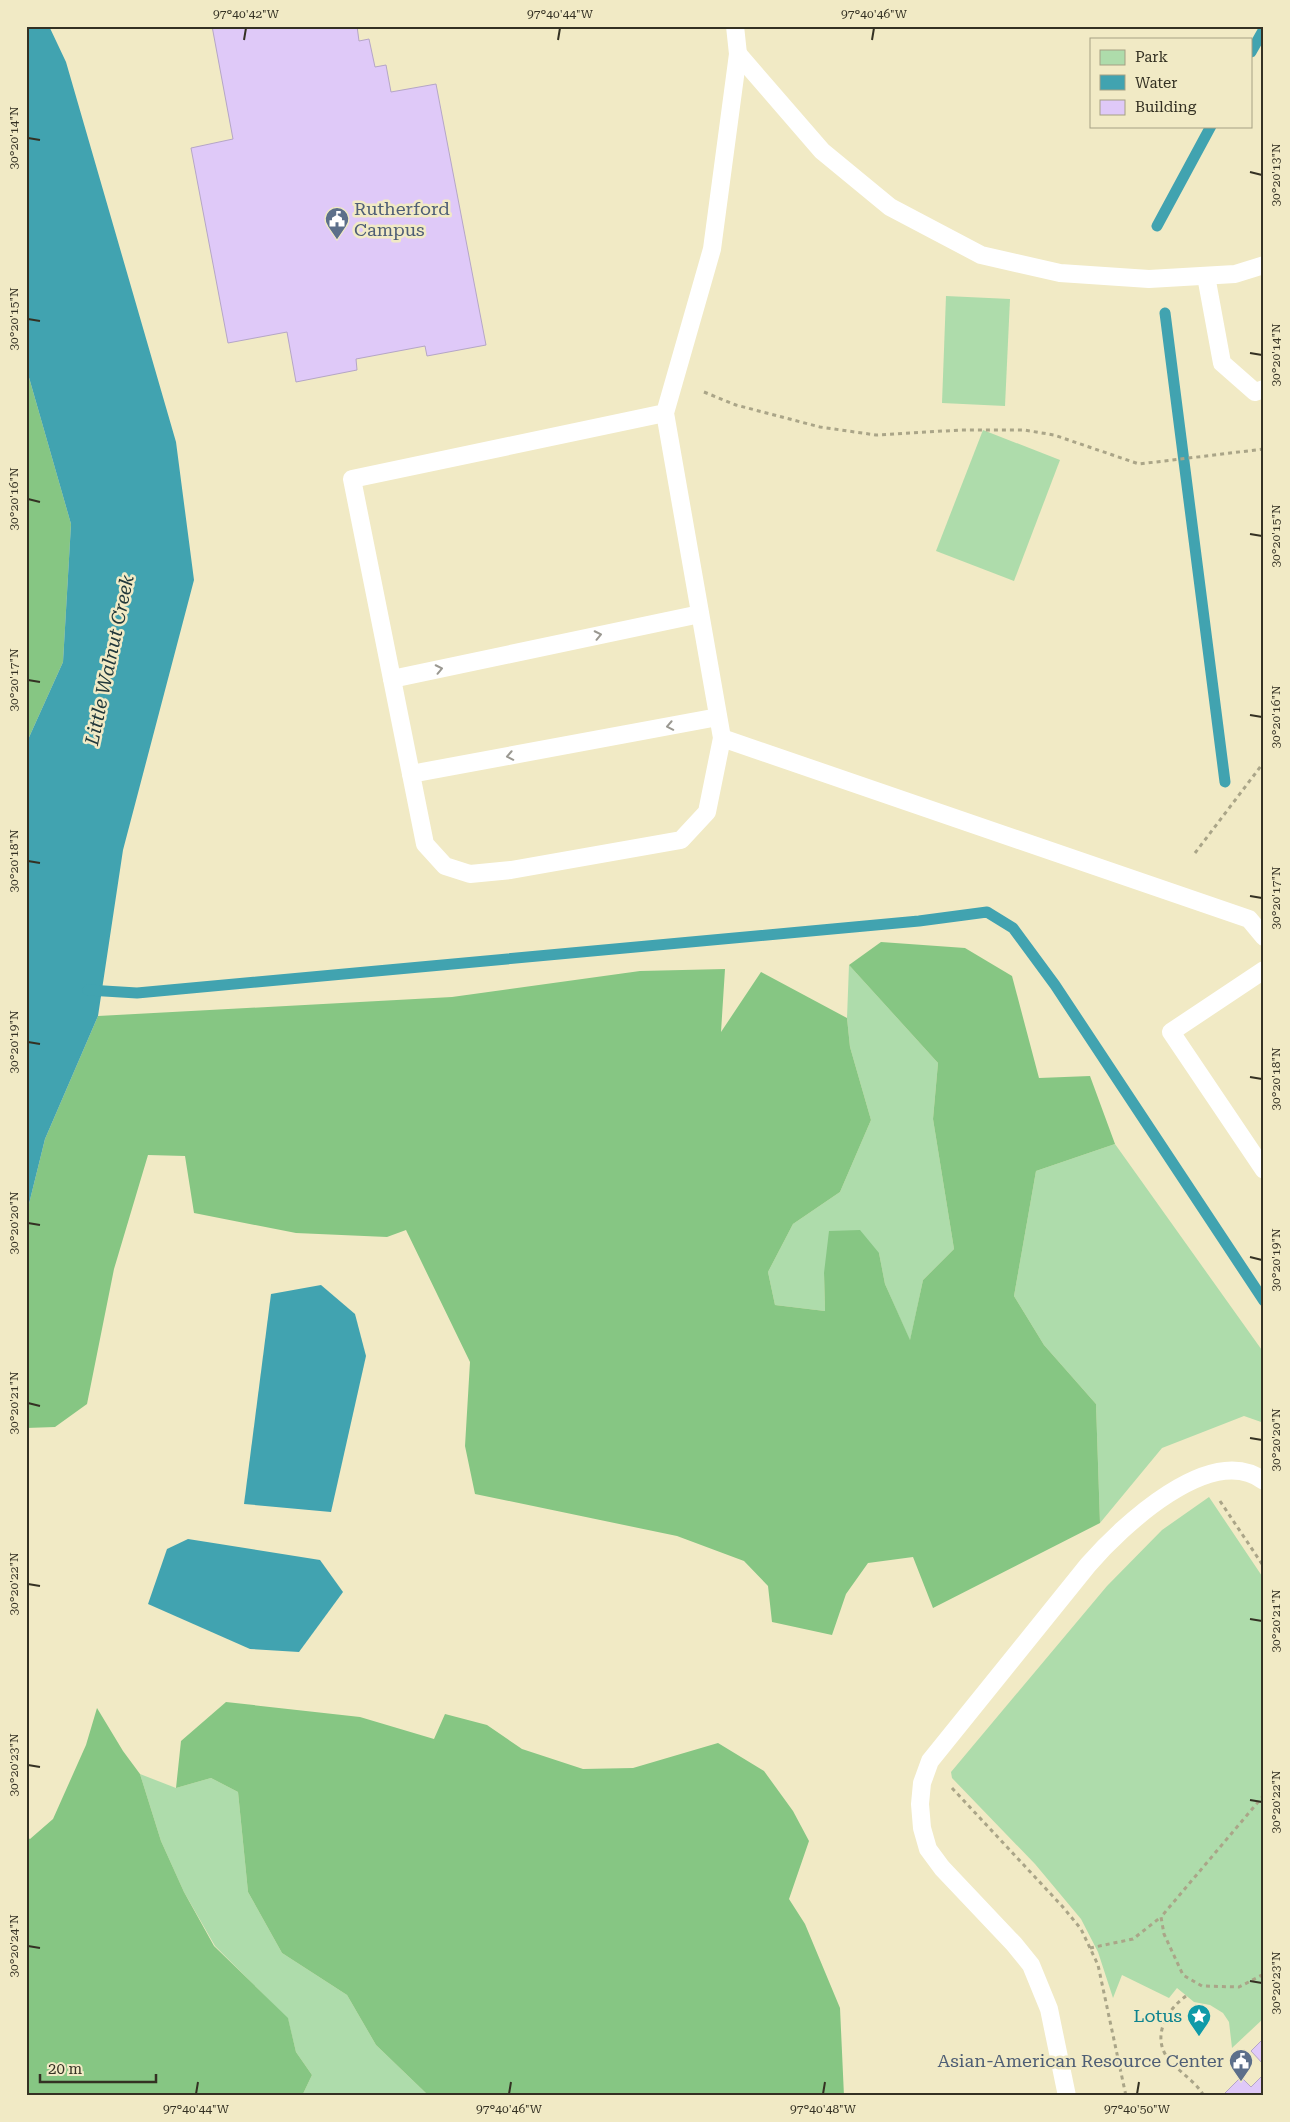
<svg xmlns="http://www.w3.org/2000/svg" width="1290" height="2122" viewBox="0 0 1290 2122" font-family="'Roboto Serif',serif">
	<rect width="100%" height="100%" fill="#f1eac5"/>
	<g fill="#aedcab">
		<polygon points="946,296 1010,299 1005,406 942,403"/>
		<polygon points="983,430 1060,460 1014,581 936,551"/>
		<polygon points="849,965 938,1063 933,1119 954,1249 923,1280 910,1341 885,1284 879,1253 824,1273 825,1311 775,1305 768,1272 793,1224 840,1192 871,1120 850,1047 847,1018"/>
		<polygon points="1115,1144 1264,1353 1264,1423 1244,1416 1162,1448 1100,1523 1096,1404 1044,1345 1014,1296 1036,1171"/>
		<polygon points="1209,1497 1264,1579 1264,2018 1232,2048 1229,2022 1223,2013 1210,2005 1194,2002 1177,1988 1169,1998 1122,1975 1113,1998 1098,1952 1081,1919 1035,1864 952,1778 951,1772 1107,1586 1162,1530"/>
		<polygon points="140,1774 176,1788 211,1778 238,1792 248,1892 282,1953 347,1995 376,2045 429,2096 302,2096 312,2075 296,2052 288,2019 215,1946 184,1892 161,1841"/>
	</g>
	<g fill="#86c683">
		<polygon points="26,367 71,524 63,662 26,744"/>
		<polygon points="881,942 965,948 1012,976 1039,1078 1090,1076 1115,1144 1036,1171 1014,1296 1044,1345 1096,1404 1100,1523 933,1608 913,1557 868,1563 846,1594 832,1635 772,1622 768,1586 744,1561 677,1536 475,1494 465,1446 470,1362 406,1230 387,1237 296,1233 194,1213 185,1156 148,1155 114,1269 87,1404 55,1427 26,1428 26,1216 45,1139 98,1016 452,997 640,971 725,969 721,1032 761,972 847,1018 850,1047 871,1120 840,1192 793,1224 768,1272 775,1305 825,1311 824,1273 829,1231 860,1230 879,1253 885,1284 910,1340 923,1280 954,1249 933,1119 938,1063 849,965"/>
		<polygon points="226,1702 360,1717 434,1739 445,1714 487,1725 522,1749 583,1769 633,1768 718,1743 764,1771 793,1811 809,1841 789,1899 805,1924 840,2008 844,2096 429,2096 376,2045 347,1995 282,1953 248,1892 238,1792 211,1778 176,1788 181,1741"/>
		<polygon points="97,1708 123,1751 140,1774 161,1841 184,1892 214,1946 288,2018 296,2052 312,2075 302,2096 26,2096 26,1837 30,1839 53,1819 86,1745"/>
	</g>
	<g fill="#41a3b0">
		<polygon points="26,26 49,26 66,62 176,442 194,580 123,850 98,1016 45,1139 26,1216 26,744 63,662 71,524 26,367"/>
		<polygon points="321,1285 355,1314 366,1356 331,1512 244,1504 271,1294"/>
		<polygon points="188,1539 320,1560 343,1592 299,1652 250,1649 148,1604 167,1549"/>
	</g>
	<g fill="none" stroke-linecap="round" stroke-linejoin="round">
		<g stroke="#41a3b0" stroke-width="11">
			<polyline points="1251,52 1264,29"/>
			<polyline points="1157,226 1211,126"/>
			<polyline points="1165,313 1225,782"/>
			<polyline points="88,990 137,993 919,921 987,912 1013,928 1055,985 1264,1301"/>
		</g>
	</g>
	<g fill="#dfc9f8" stroke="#b5a6c6">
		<polygon points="212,26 357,26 359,41 369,39 375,67 386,65 391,92 436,84 486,345 427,356 425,346 356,359 357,370 296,382 287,332 228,343 191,148 233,139"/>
		<polygon points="1264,2038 1264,2065 1251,2051"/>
		<polygon points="1264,2074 1264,2096 1222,2096 1241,2077 1251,2087"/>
	</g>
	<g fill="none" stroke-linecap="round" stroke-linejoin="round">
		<g stroke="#aaa588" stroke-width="3" stroke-dasharray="4 4" stroke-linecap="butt">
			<polyline points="704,392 736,405 820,427 876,435 961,430 1024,430 1054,435 1139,464 1264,449"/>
			<polyline points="1195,853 1264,762"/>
			<polyline points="1220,1501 1264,1567"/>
			<polyline points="952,1788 1062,1906 1081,1929 1098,1965 1126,2096"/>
			<polyline points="1264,1795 1161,1917 1164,1934 1183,1975 1202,1986 1239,1987 1264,1974"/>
			<polyline points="1090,1948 1133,1939 1161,1917"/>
			<path d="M1186,1996C1165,2011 1150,2040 1171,2062C1182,2074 1196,2082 1204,2096"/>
		</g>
		<g stroke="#fff" stroke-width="18">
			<polyline points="738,54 822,151 890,207 981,255 1060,273 1149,279 1235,274 1264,265"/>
			<polyline points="1206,276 1222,363 1255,392 1264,389"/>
			<polyline points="665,413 352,479 425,844 445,866 470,874 511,870 681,840 707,812 722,738 665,413 712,249 738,54 735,26"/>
			<polyline points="392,679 700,614"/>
			<polyline points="722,738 1249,919 1264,937"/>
			<polyline points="411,774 718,717"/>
			<polyline points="1264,970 1171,1032 1264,1170"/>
			<path d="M1067,2096L1049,2009L1031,1965L1014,1944L942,1868L928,1849L922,1828L920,1804L922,1783L930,1761L1088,1565C1121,1527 1211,1441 1264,1481"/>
		</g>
	</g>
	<defs><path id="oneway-chevron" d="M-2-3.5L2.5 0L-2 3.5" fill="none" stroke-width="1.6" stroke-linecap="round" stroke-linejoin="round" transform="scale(1.25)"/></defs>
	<g stroke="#9a9891">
		<use href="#oneway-chevron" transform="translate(598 635) rotate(-12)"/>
		<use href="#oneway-chevron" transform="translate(439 669) rotate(-12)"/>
		<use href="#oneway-chevron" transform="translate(670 726) rotate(169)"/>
		<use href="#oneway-chevron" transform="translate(510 756) rotate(169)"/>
	</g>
	<path fill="none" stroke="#343123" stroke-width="2" d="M244,40L246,28M558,40L560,28M872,40L874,28M28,138L40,140M1250,172L1262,175M28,319L40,321M1250,353L1262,355M28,499L40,502M1250,534L1262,536M28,680L40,682M1250,715L1262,717M28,861L40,863M1250,896L1262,898M28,1042L40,1044M1250,1077L1262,1079M28,1223L40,1225M1250,1257L1262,1260M28,1403L40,1406M1250,1438L1262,1440M28,1584L40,1586M1250,1619L1262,1621M28,1765L40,1767M1250,1800L1262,1802M28,1946L40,1948M1250,1981L1262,1983M196,2094L198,2082M509,2094L511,2082M823,2094L825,2082M1137,2094L1139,2082"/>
	<defs>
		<g id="civic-pin" transform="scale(1.25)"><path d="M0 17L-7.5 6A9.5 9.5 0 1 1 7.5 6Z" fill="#5c6f8a" stroke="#f1eac5"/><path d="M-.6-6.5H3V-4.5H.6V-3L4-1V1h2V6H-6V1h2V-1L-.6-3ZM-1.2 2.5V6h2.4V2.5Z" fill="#fff"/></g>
		<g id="sight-pin" transform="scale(1.25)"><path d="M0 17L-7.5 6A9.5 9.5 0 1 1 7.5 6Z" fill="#0f9aa8" stroke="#f1eac5"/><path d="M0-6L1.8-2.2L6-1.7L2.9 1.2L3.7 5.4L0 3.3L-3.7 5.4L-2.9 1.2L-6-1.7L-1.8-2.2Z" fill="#fff"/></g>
	</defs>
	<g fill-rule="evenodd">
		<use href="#civic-pin" x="337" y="219"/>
		<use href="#sight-pin" x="1199" y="2016"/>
		<use href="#civic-pin" x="1241" y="2061"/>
	</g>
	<g text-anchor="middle" stroke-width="5" stroke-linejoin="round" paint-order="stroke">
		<g font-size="18" fill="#4e5e75" stroke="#f1eac5" text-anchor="start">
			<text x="354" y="215">Rutherford<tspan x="354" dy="21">Campus</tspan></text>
			<text x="1224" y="2067" text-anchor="end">Asian-American Resource Center</text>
		</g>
		<g font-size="18" fill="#0d838f" stroke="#f1eac5" text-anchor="end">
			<text x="1182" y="2022">Lotus</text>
		</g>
		<g font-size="19" font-style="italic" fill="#21383b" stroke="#f1eac5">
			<text transform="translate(109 660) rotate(-78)" y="7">Little Walnut Creek</text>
		</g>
	</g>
	<rect width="1290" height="2122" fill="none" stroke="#f1eac5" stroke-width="55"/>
	<rect x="1090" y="38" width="162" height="90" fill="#f1eac5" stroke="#a5a084"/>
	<rect x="1100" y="50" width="25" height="15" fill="#aedcab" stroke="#a5a084"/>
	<text x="1135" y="62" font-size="15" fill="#343123">Park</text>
	<rect x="1100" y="75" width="25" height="15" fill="#41a3b0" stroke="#a5a084"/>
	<text x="1135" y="88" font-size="15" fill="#343123">Water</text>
	<rect x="1100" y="100" width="25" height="15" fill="#dfc9f8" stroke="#a5a084"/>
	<text x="1135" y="112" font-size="15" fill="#343123">Building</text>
	<path d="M40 2074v8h116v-8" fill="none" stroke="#343123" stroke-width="2.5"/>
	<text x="48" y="2074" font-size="15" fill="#343123" stroke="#f1eac5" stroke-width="4" paint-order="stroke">20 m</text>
	<rect x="28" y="28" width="1234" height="2066" fill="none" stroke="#343123" stroke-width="2"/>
	<g font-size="12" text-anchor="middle" fill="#343123">
		<text x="246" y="18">97°40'42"W</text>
		<text x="560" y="18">97°40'44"W</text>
		<text x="874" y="18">97°40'46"W</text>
		<text transform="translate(14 138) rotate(-90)" y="4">30°20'14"N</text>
		<text transform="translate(1276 175) rotate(-90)" y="4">30°20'13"N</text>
		<text transform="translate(14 319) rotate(-90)" y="4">30°20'15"N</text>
		<text transform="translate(1276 355) rotate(-90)" y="4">30°20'14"N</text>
		<text transform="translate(14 499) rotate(-90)" y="4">30°20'16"N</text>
		<text transform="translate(1276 536) rotate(-90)" y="4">30°20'15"N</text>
		<text transform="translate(14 680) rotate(-90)" y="4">30°20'17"N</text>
		<text transform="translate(1276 717) rotate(-90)" y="4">30°20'16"N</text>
		<text transform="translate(14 861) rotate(-90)" y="4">30°20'18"N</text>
		<text transform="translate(1276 898) rotate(-90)" y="4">30°20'17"N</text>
		<text transform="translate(14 1042) rotate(-90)" y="4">30°20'19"N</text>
		<text transform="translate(1276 1079) rotate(-90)" y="4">30°20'18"N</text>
		<text transform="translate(14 1223) rotate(-90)" y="4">30°20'20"N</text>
		<text transform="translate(1276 1260) rotate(-90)" y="4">30°20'19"N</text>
		<text transform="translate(14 1403) rotate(-90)" y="4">30°20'21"N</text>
		<text transform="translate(1276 1440) rotate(-90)" y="4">30°20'20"N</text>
		<text transform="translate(14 1584) rotate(-90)" y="4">30°20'22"N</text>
		<text transform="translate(1276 1621) rotate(-90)" y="4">30°20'21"N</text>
		<text transform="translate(14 1765) rotate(-90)" y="4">30°20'23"N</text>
		<text transform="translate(1276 1802) rotate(-90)" y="4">30°20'22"N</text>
		<text transform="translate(14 1946) rotate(-90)" y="4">30°20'24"N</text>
		<text transform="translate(1276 1983) rotate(-90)" y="4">30°20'23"N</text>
		<text x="196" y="2113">97°40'44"W</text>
		<text x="509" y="2113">97°40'46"W</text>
		<text x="823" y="2113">97°40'48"W</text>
		<text x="1137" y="2113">97°40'50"W</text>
	</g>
</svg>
